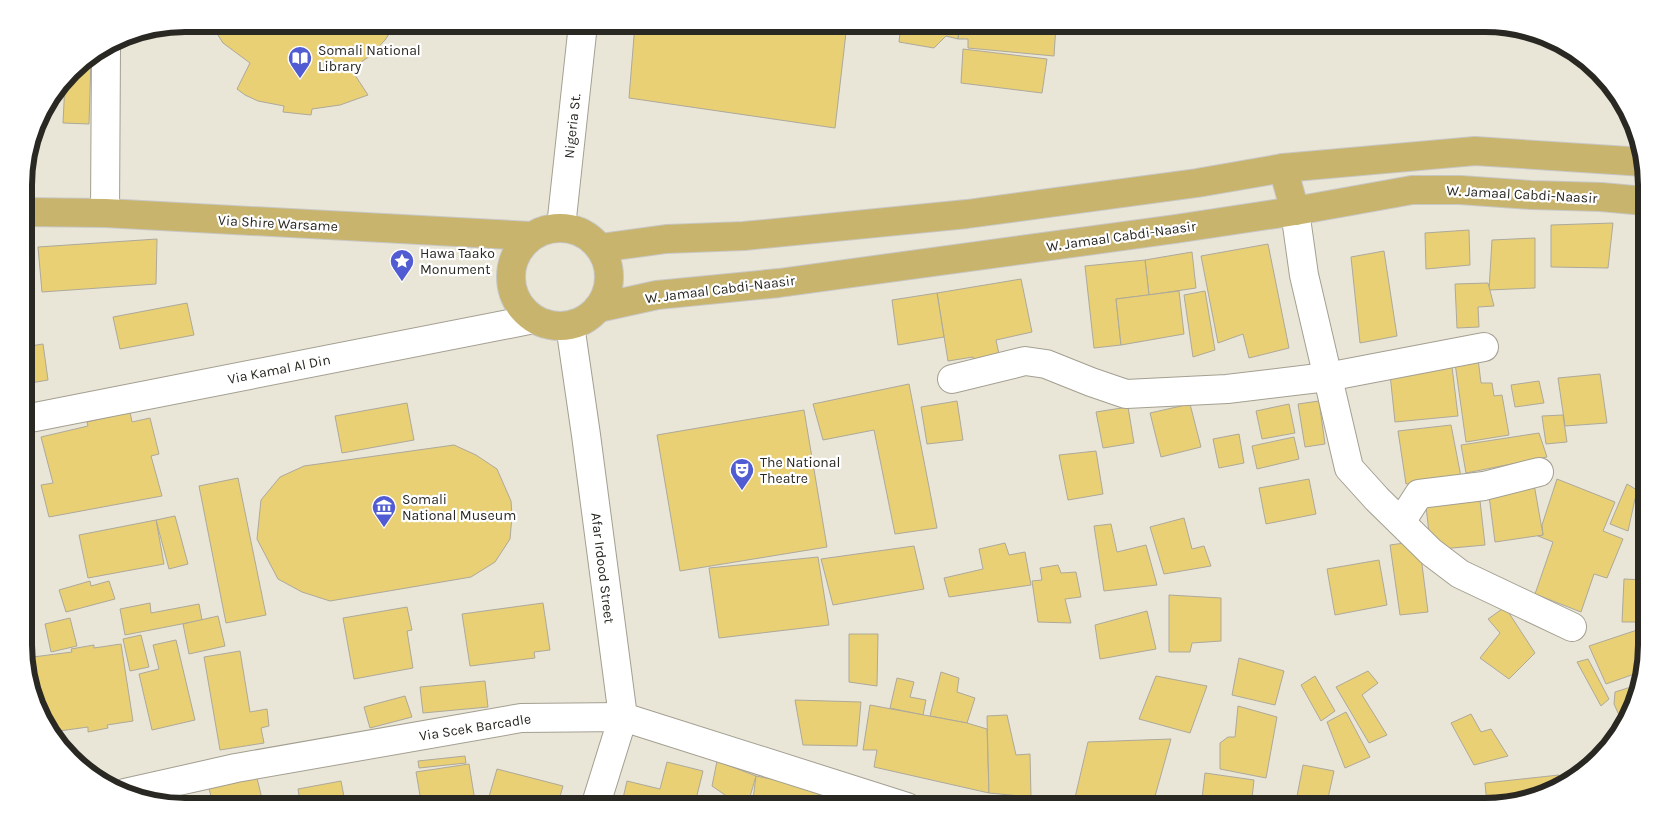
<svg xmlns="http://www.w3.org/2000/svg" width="1670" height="831" viewBox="0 0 1670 831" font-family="Karla,sans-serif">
	<rect width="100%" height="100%" fill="#eae6d7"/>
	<g fill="#e9d074" stroke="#ada99b">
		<polygon points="211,24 396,24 385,40 370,56 351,69 368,95 340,105 312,109 311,115 283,112 284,106 258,101 245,95 237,89 250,63 223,43"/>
		<polygon points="635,24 847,24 835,128 629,98"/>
		<polygon points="901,24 960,24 958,39 946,36 934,48 899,42"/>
		<polygon points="960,24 1056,24 1054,56 968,48 968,39 958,39"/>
		<polygon points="963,49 1047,59 1042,93 961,83"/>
		<polygon points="89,58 91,58 89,124 63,123 65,82 79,64"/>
		<polygon points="1641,207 1645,207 1645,228 1639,227"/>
		<polygon points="1613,223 1608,268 1551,267 1551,225"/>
		<polygon points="1469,230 1470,265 1426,269 1425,233"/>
		<polygon points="1535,238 1535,288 1489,290 1492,240"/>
		<polygon points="157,239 156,284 42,292 38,247"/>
		<polygon points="1268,244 1289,348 1249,358 1243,334 1218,343 1201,256"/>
		<polygon points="1384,251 1397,336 1360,343 1351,257"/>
		<polygon points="1192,252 1196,288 1149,295 1145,260"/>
		<polygon points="1145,260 1149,295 1116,299 1121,345 1094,348 1085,266"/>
		<polygon points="1021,279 1032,332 996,340 1001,364 975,367 973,357 948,361 937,293"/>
		<polygon points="1488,283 1494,306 1478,307 1479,327 1457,328 1455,284"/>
		<polygon points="1179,291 1184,334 1121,345 1116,299"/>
		<polygon points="1205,291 1215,350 1193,357 1184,295"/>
		<polygon points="937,293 944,337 898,345 892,300"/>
		<polygon points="187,303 194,335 120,349 113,317"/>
		<polygon points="43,344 48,380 25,384 24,347"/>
		<polygon points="1478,359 1481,383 1492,383 1494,396 1502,395 1509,435 1466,442 1455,363"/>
		<polygon points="1452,367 1458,416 1395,422 1390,374"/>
		<polygon points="1600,374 1607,423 1565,426 1558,378"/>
		<polygon points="1539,381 1544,403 1515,407 1511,385"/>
		<polygon points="909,384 937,528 895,534 874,430 823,440 813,404"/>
		<polygon points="957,401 963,440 927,444 921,407"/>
		<polygon points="1319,401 1325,444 1305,447 1298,404"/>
		<polygon points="407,403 414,440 342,453 335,416"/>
		<polygon points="1190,404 1201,447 1161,457 1150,413"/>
		<polygon points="1289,404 1295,433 1262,439 1256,411"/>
		<polygon points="1128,407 1134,443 1103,448 1096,412"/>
		<polygon points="804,410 827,547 680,571 657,435"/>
		<polygon points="130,412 132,422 150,418 159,454 151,456 162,496 49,517 41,485 53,483 41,437 88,426 87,422"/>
		<polygon points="1563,415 1567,442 1546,444 1542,416"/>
		<polygon points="1451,425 1461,477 1406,484 1398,431"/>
		<polygon points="1539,433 1547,457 1466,473 1461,445"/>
		<polygon points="1239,434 1244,463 1219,468 1213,439"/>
		<polygon points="1294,437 1299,459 1257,469 1252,446"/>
		<polygon points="454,445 476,455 497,469 511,501 512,516 510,539 495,562 471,577 330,601 302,592 278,579 257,539 261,500 280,477 304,466"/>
		<polygon points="1096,451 1103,494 1068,500 1059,455"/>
		<polygon points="25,470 29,488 25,488"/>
		<polygon points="238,478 266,615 226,623 199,486"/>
		<polygon points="1309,479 1316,514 1266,524 1259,488"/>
		<polygon points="1557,479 1615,502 1603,531 1623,539 1607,578 1594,574 1581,612 1535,594 1553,542 1538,536 1543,535 1542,525"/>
		<polygon points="1534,484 1543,535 1495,542 1488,488"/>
		<polygon points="1627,484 1637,490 1628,531 1610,524"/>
		<polygon points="1479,492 1485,545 1431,550 1425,498"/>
		<polygon points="175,516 188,564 169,569 156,520"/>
		<polygon points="1184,518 1192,549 1204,546 1211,566 1164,574 1150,527"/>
		<polygon points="156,520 164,564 88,578 79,535"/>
		<polygon points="1111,524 1117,552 1146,545 1157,585 1104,591 1094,526"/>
		<polygon points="1419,541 1428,612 1400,615 1390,545"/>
		<polygon points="1005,543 1009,555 1025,552 1031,585 949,597 944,578 983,569 979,549"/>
		<polygon points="914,546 924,589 833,605 821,559"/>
		<polygon points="818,557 829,625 719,638 709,568"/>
		<polygon points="1379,560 1387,605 1335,615 1327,569"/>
		<polygon points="1058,565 1061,573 1076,572 1081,597 1065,599 1071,623 1038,622 1032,581 1042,580 1040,568"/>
		<polygon points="1624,579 1646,580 1646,622 1622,622"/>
		<polygon points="90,581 91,586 109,581 115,599 66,612 59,590"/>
		<polygon points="1169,595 1221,598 1221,641 1192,643 1190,652 1169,652"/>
		<polygon points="25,602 29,623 25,624"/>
		<polygon points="150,603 151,613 199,604 202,620 125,635 120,609"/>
		<polygon points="543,603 550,650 534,652 535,658 470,666 462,614"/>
		<polygon points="407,607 412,630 407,631 413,668 354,679 343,618"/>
		<polygon points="1505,607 1535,653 1509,679 1480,658 1500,633 1488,619"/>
		<polygon points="1147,611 1156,649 1100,659 1095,625"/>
		<polygon points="218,616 225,646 189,654 183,624"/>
		<polygon points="70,618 77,646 51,652 45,624"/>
		<polygon points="1646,627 1646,646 1640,672 1606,684 1589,646"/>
		<polygon points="849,634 878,634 877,686 849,682"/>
		<polygon points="141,635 149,667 130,671 123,639"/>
		<polygon points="176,640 195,720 152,730 139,674 159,669 153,645"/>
		<polygon points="121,644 133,721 107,725 108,728 88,732 88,727 52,732 25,667 25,658 72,652 71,649 94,645 94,648"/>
		<polygon points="240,651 250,712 267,709 269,726 261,728 264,743 220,750 204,657"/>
		<polygon points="1239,658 1284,671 1275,705 1232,695"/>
		<polygon points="1588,659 1609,699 1601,706 1577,662"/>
		<polygon points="1368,671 1378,683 1362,695 1387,735 1369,743 1336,687"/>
		<polygon points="941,672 959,678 957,692 975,698 967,723 930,716"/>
		<polygon points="1156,676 1207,686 1190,733 1139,719"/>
		<polygon points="1315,676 1335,711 1321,721 1301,685"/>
		<polygon points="897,678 914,682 910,697 926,700 923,715 890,708"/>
		<polygon points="485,681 488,707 423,713 420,687"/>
		<polygon points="1634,686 1636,690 1630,717 1623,724 1614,704 1615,692"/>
		<polygon points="405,696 412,717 370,728 364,707"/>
		<polygon points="795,700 861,702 857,746 803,745"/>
		<polygon points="870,705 967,723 987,729 989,793 874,767 877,750 863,750"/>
		<polygon points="1238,706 1277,717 1266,778 1220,769 1220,743 1228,737 1235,737"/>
		<polygon points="1346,712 1370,757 1345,768 1327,722"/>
		<polygon points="1471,714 1481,732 1491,729 1508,756 1474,765 1451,723"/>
		<polygon points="1007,715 1016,755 1030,754 1031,797 989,793 987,716"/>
		<polygon points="1171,739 1152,807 1096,807 1074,802 1088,742"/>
		<polygon points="465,756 466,763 419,768 418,761"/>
		<polygon points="717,761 756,776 747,807 722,807 725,795 712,786"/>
		<polygon points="667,762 703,771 694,807 621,807 627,781 660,789"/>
		<polygon points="469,764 476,807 422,807 416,772"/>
		<polygon points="1303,765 1334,771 1326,807 1295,807"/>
		<polygon points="497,769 563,786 557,807 486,807"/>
		<polygon points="1205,773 1254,780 1251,807 1201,807"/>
		<polygon points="256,774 264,807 214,807 208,785"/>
		<polygon points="1559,775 1561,784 1499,805 1487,805 1485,783"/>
		<polygon points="756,776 820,789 814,807 752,807"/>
		<polygon points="341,781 346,807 301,807 298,789"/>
	</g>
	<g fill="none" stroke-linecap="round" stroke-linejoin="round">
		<g stroke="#a39f91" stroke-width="30">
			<g id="minor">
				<polyline points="1295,211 1304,275 1349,468 1377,499 1431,552 1460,574 1572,627"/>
				<polyline points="105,213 106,47"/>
				<polyline points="561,227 583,24"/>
				<polyline points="570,325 586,435 623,717 595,807"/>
				<polyline points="952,379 1025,361 1046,364 1091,382 1126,394 1227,389 1327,377 1484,347"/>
				<polyline points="25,419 534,319"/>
				<polyline points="1401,522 1419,494 1484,486 1539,472"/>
				<polyline points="125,793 236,768 521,718 623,717 907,807"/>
			</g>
		</g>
		<g stroke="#c7c7c6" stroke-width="30">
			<g id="highway">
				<polyline points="1283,168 1295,211"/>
				<polyline points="24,212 105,213 531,236"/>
				<circle cx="560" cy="277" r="49"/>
				<polyline points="600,248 666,239 744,236 967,214 1197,183 1283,168 1475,151 1644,162"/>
				<polyline points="598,308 657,295 779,283 1175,229 1295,211 1412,190 1460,190 1531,195 1601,197 1645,201"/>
			</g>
		</g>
		<use href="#minor" stroke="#fff" stroke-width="28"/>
		<use href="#highway" stroke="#c8b46c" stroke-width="28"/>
	</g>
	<defs>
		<g id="library-pin" transform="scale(1.25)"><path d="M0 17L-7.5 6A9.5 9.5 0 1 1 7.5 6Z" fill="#515cd2" stroke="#fff"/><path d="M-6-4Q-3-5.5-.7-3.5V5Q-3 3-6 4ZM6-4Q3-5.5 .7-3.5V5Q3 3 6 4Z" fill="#fff"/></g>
		<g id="sight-pin" transform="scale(1.25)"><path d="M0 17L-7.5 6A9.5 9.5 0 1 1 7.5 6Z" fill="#515cd2" stroke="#fff"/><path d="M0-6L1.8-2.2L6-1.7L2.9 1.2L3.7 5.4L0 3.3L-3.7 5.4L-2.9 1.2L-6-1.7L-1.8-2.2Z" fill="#fff"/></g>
		<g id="theatre-pin" transform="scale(1.25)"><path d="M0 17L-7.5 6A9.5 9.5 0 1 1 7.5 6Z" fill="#515cd2" stroke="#fff"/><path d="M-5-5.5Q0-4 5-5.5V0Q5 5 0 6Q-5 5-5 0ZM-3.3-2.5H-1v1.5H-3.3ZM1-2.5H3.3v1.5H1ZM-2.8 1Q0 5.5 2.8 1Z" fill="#fff"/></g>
		<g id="museum-pin" transform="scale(1.25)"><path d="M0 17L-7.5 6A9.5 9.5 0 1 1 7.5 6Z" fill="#515cd2" stroke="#fff"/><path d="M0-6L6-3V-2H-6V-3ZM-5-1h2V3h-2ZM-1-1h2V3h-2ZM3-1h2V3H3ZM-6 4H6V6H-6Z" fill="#fff"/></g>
	</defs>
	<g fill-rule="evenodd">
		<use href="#library-pin" x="300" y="58"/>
		<use href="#sight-pin" x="402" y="261"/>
		<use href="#theatre-pin" x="742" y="470"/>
		<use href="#museum-pin" x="384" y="507"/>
	</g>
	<g text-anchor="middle" stroke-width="4.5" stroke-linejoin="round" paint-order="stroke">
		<g font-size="14" fill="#292822" stroke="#fff" text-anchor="start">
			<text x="318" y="55">Somali National<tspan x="318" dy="16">Library</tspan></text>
			<text x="420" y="258">Hawa Taako<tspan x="420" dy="16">Monument</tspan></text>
			<text x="760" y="467">The National<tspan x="760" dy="16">Theatre</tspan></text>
			<text x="402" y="504">Somali<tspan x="402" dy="16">National Museum</tspan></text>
		</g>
		<g font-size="14" fill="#292822" stroke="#fff">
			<text transform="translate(572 126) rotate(-84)" y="5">Nigeria St.</text>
			<text transform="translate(1522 194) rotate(3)" y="5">W. Jamaal Cabdi-Naasir</text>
			<text transform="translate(278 223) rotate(3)" y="5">Via Shire Warsame</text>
			<text transform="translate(1121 236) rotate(-8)" y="5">W. Jamaal Cabdi-Naasir</text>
			<text transform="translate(720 289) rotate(-7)" y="5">W. Jamaal Cabdi-Naasir</text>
			<text transform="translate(279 369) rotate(-11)" y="5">Via Kamal Al Din</text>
			<text transform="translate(603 568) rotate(83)" y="5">Afar Irdood Street</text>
			<text transform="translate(475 727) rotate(-9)" y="5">Via Scek Barcadle</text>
		</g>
	</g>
	<path d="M0 0H1670V831H0ZM185 32H1485A153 153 0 0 1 1638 185V645A153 153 0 0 1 1485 798H185A153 153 0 0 1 32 645V185A153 153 0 0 1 185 32Z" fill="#fff" fill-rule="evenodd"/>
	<path fill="none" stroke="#292822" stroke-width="6" d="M185 32H1485A153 153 0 0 1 1638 185V645A153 153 0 0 1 1485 798H185A153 153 0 0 1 32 645V185A153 153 0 0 1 185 32Z"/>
</svg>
